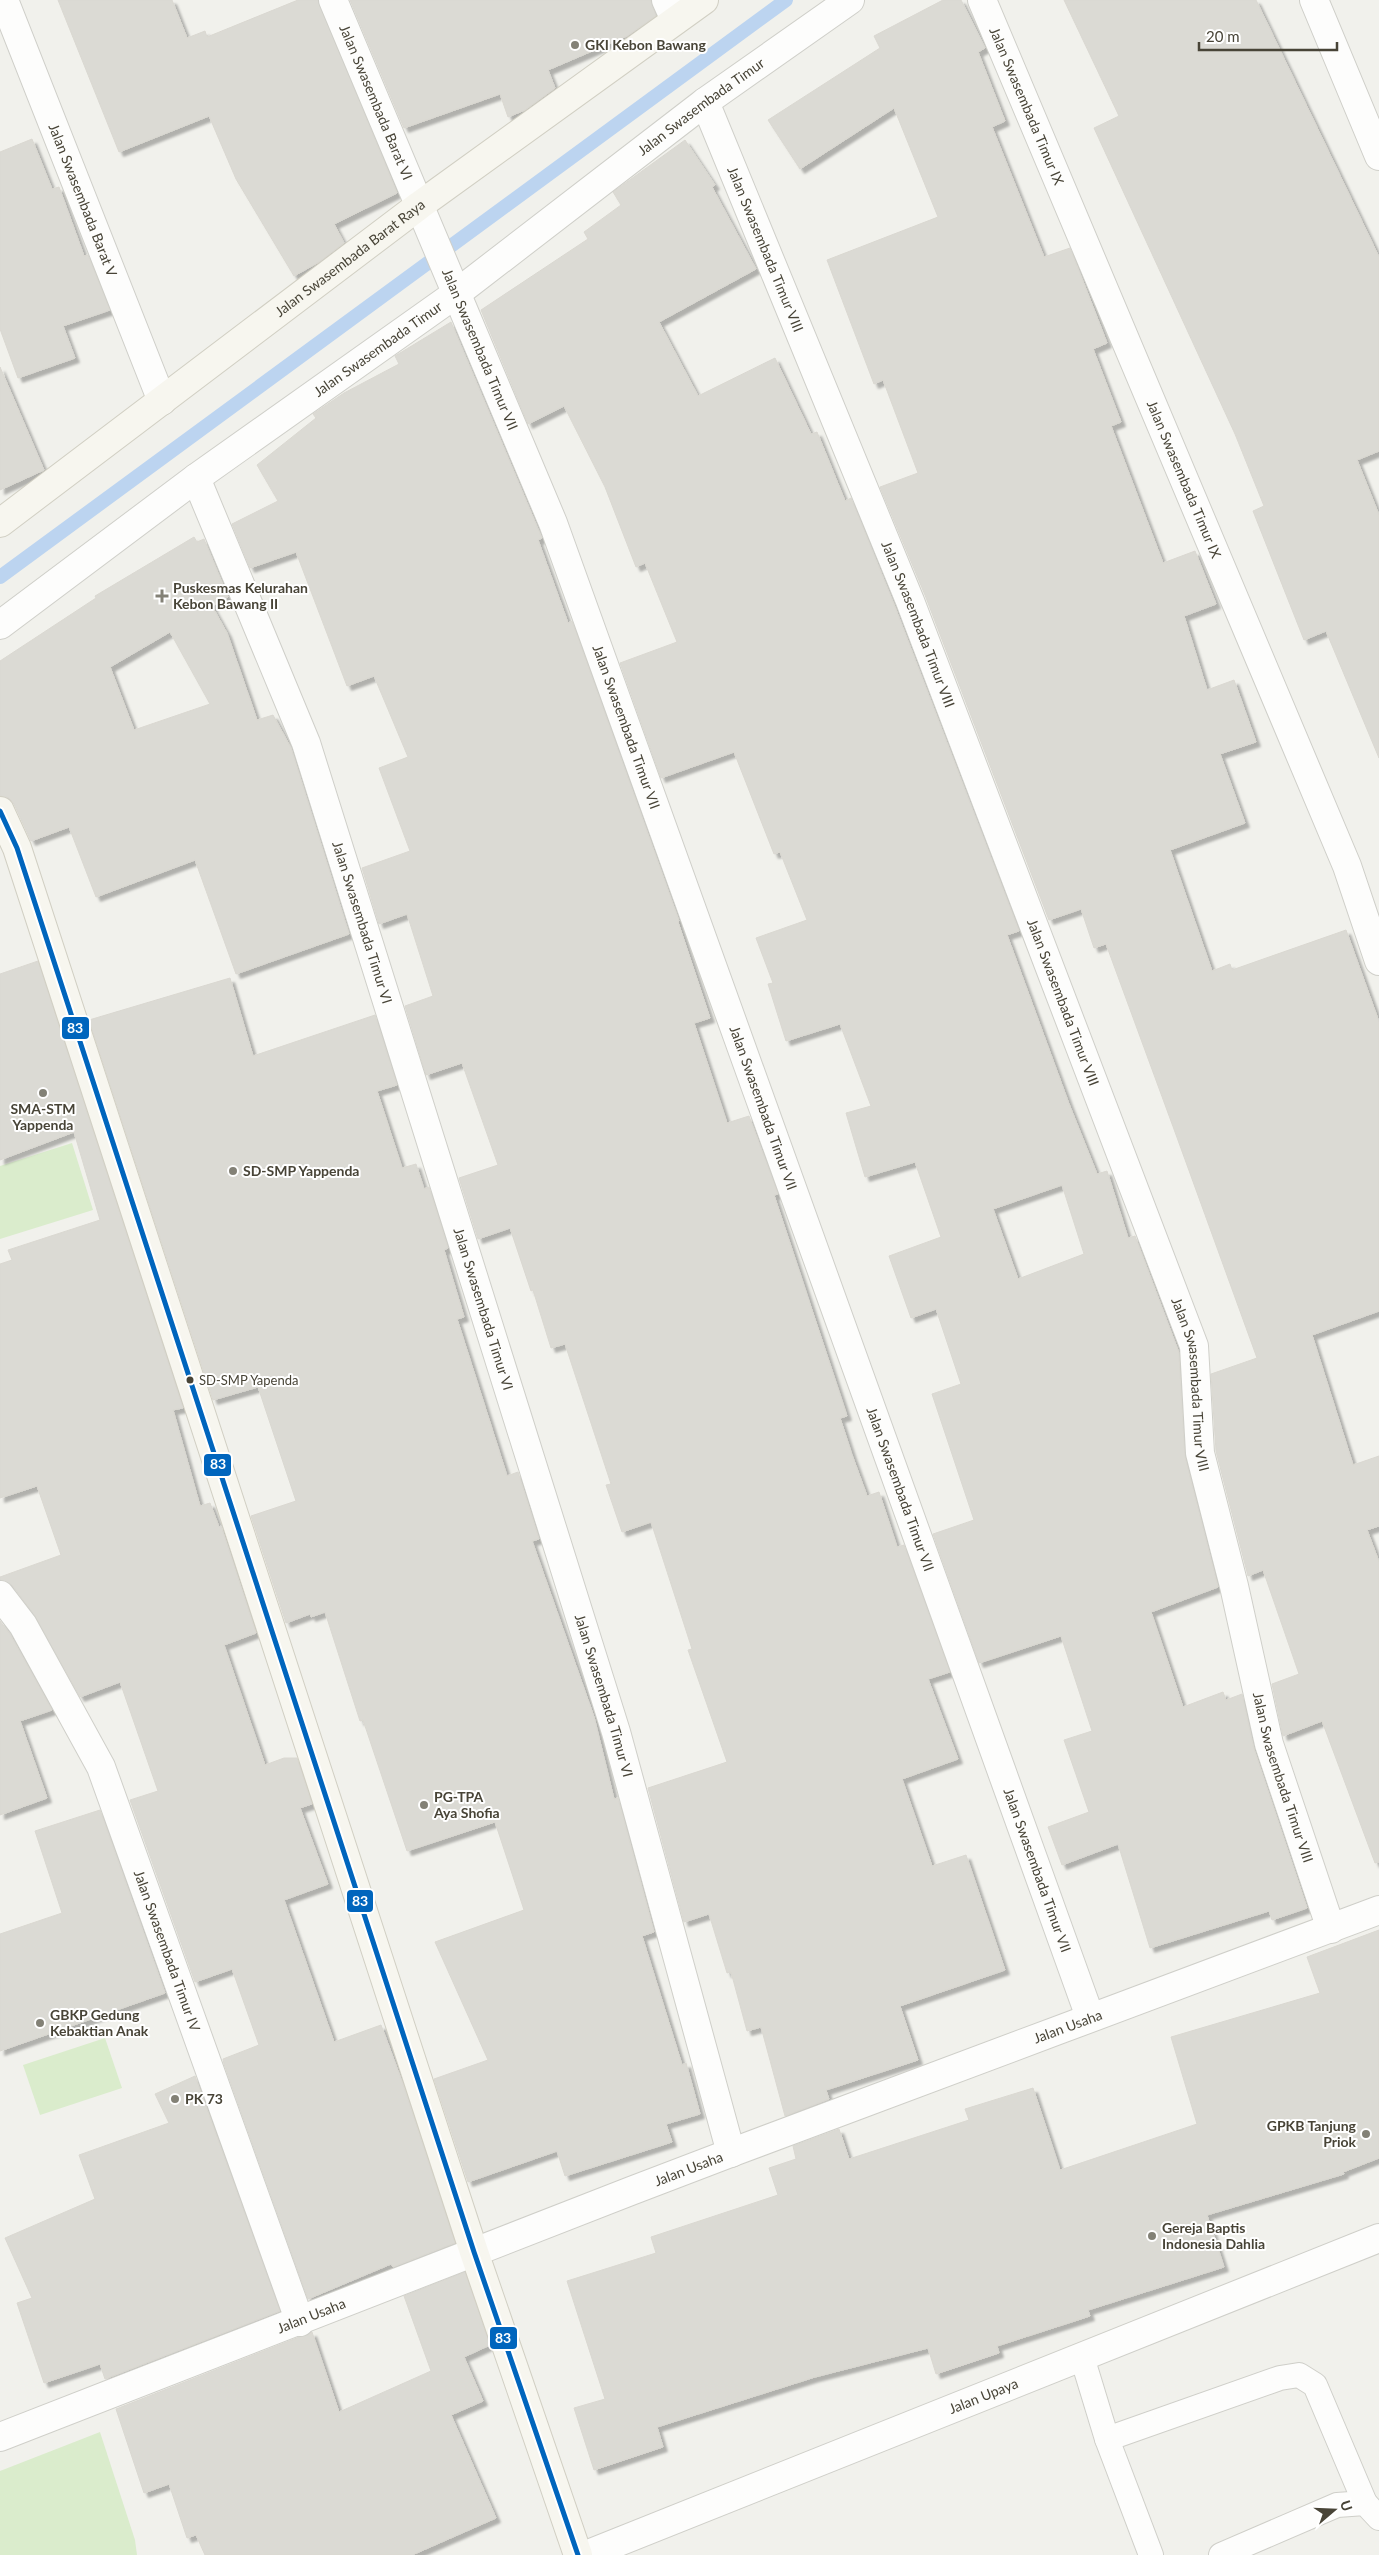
<svg xmlns="http://www.w3.org/2000/svg" width="1379" height="2555" viewBox="0 0 1379 2555" font-family="Lato,sans-serif">
	<defs>
		<filter id="shadow"><feDropShadow dx="4.5" dy="4.5" stdDeviation="1" flood-color="#0004"/></filter>
	</defs>
	<rect width="100%" height="100%" fill="#f1f1ec"/>
	<g fill="#daeccc">
		<polygon points="72,1143 93,1210 0,1239 0,1166"/>
		<polygon points="105,2038 122,2088 40,2115 23,2065"/>
		<polygon points="100,2432 135,2540 137,2555 0,2555 0,2471"/>
	</g>
	<g fill="none" stroke-linecap="round" stroke-linejoin="round">
		<polyline stroke="#bcd4f0" stroke-width="14" points="0,577 786,0"/>
	</g>
	<g fill="#dbdad4" stroke="#dad8d1" fill-rule="evenodd" filter="url(#shadow)">
		<polygon points="58,0 172,0 187,38 205,31 207,37 298,0 318,0 397,193 334,224 344,243 319,262 294,276 236,179 209,116 119,152"/>
		<polygon points="350,0 651,0 656,16 627,36 548,70 555,88 525,110 508,117 500,94 404,128"/>
		<polygon points="943,0 961,0 985,48 978,52 1005,121 992,127 1044,257 1070,248 1079,271 1107,343 1093,349 1121,422 1111,426 1163,563 1195,551 1216,604 1184,616 1207,690 1234,680 1256,742 1220,754 1245,823 1170,850 1212,971 1230,964 1232,970 1346,930 1379,1022 1379,1311 1312,1335 1353,1465 1379,1456 1379,1526 1367,1530 1379,1562 1379,1862 1375,1863 1322,1721 1283,1736 1272,1684 1299,1674 1263,1570 1248,1576 1216,1451 1211,1374 1257,1358 1175,1132 1106,944 1094,948 1081,909 1049,920 925,595 880,487 918,473 883,380 874,384 827,260 938,217 894,108 800,169 768,120 880,48 874,36"/>
		<polygon points="1064,0 1256,0 1379,257 1379,451 1357,460 1379,515 1379,758 1326,631 1304,640 1253,511 1264,506 1235,434 1094,128 1119,116"/>
		<polygon points="32,139 52,189 59,187 84,256 88,255 110,310 63,326 75,358 18,378 0,329 0,152"/>
		<path d="M685,140L715,185L712,187L756,269L659,322L698,396L775,358L811,434L817,432L845,501L851,498L895,607L1019,931L1007,935L1069,1104L1097,1174L1107,1171L1128,1238L1135,1236L1179,1353L1185,1457L1218,1587L1151,1612L1183,1707L1223,1692L1226,1700L1242,1694L1254,1749L1307,1908L1272,1920L1269,1911L1150,1948L1118,1844L1062,1865L1048,1827L1089,1812L1064,1740L1092,1731L1061,1636L979,1663L933,1534L974,1520L932,1394L961,1384L936,1309L911,1318L889,1256L941,1237L915,1162L865,1177L846,1113L871,1106L840,1024L786,1041L768,984L773,983L756,938L807,920L780,852L774,854L734,752L661,778L620,663L677,642L645,563L636,567L605,487L564,406L528,424L481,310L588,239L584,232L621,205L613,192ZM1062,1185L1084,1254L1018,1279L993,1209Z"/>
		<polygon points="451,322 538,529 542,538 538,540 568,623 572,621 679,921 678,922 710,1018 694,1023 727,1123 749,1116 778,1194 774,1195 847,1416 840,1418 852,1455 867,1496 879,1492 897,1547 904,1545 950,1672 928,1679 958,1759 902,1779 932,1866 966,1855 1005,1970 900,2006 918,2060 826,2090 829,2099 785,2116 761,2027 747,2031 731,1972 727,1973 709,1914 684,1922 648,1788 727,1762 688,1650 692,1649 651,1522 622,1532 606,1485 611,1484 565,1344 551,1348 533,1290 531,1291 510,1228 478,1239 459,1178 498,1165 462,1063 426,1075 405,1006 433,996 407,914 379,924 362,868 410,851 379,768 408,757 374,676 347,686 296,552 250,568 232,524 278,501 257,465 316,418 313,414 344,393 399,364 395,356"/>
		<polygon points="0,367 44,470 0,490"/>
		<path d="M194,537L197,542L204,539L228,597L212,606L227,633L257,720L273,715L291,748L349,934L236,974L195,860L96,897L69,827L31,841L14,804L9,798L0,796V661L96,598L95,596ZM170,632L210,704L134,730L110,667Z"/>
		<polygon points="38,961 183,1408 173,1410 200,1506 210,1503 219,1527 221,1526 256,1633 224,1645 265,1765 284,1758 297,1758 312,1804 300,1808 328,1884 284,1900 334,2042 381,2025 404,2087 455,2243 393,2267 391,2264 308,2299 224,2064 223,2059 259,2045 232,1969 195,1982 130,1800 158,1791 120,1682 80,1697 35,1616 12,1585 0,1580 0,1577 61,1555 37,1486 0,1498 0,1264 12,1260 8,1250 100,1220 74,1132 0,1160 0,974"/>
		<polygon points="230,978 253,1056 375,1015 397,1085 377,1091 402,1168 416,1164 424,1189 429,1187 448,1248 444,1250 464,1317 457,1319 507,1476 518,1472 539,1539 532,1541 594,1717 614,1799 618,1798 654,1932 642,1936 682,2065 686,2063 700,2114 666,2124 672,2142 565,2176 557,2151 468,2182 434,2079 488,2060 435,1942 524,1910 495,1822 407,1851 363,1720 360,1721 325,1612 311,1617 310,1614 286,1623 251,1516 296,1501 258,1387 213,1400 89,1020"/>
		<polygon points="0,1621 10,1634 52,1710 20,1721 47,1798 0,1815"/>
		<polygon points="100,1810 165,1993 0,2051 0,1934 62,1913 35,1831"/>
		<polygon points="1379,1930 1379,2158 1343,2172 1344,2174 1207,2215 1224,2267 1088,2310 1090,2316 997,2346 999,2353 936,2374 928,2348 815,2377 657,2427 663,2447 594,2470 574,2408 605,2399 567,2281 656,2253 651,2237 778,2195 769,2168 796,2159 793,2146 839,2129 849,2159 969,2120 965,2109 1033,2088 1060,2170 1197,2124 1171,2037 1320,1993 1307,1957"/>
		<polygon points="195,2076 280,2311 105,2379 100,2364 44,2383 17,2303 32,2298 5,2238 95,2199 79,2155 169,2123 155,2094"/>
		<polygon points="465,2272 490,2345 464,2357 483,2401 451,2415 496,2518 412,2555 205,2555 196,2535 187,2538 169,2484 144,2493 116,2409 312,2332 339,2412 431,2371 404,2296"/>
	</g>
	<g fill="none" stroke-linecap="round" stroke-linejoin="round">
		<g stroke="#cfcfc9" stroke-width="26">
			<g id="lane">
				<polyline points="1082,2357 1107,2439"/>
				<polyline points="1151,2555 1107,2439 1280,2378 1299,2375 1315,2385 1365,2503"/>
				<polyline points="1221,2555 1337,2505 1365,2503 1379,2518"/>
			</g>
		</g>
		<g stroke="#cfcfc9" stroke-width="30">
			<g id="street">
				<path id="s1" d="M4,0L162,401"/>
				<path id="s2" d="M333,0L553,523L1090,2017"/>
				<polyline points="666,0 675,20"/>
				<path id="s3" d="M982,0L1347,866L1379,961"/>
				<polyline points="1314,0 1379,156"/>
				<path id="s4" d="M705,102L910,601L1194,1346L1200,1453L1234,1586L1269,1744L1331,1929"/>
				<path id="s5" d="M196,478L306,743L616,1732L731,2153"/>
				<path id="s6" d="M0,625L196,478L457,293L705,102L850,0"/>
				<path id="s7" d="M0,1595L23,1625L101,1767L300,2322"/>
				<path id="s8" d="M0,2437C245,2343 488,2245 733,2152C948,2070 1164,1992 1379,1910"/>
				<path id="s9" d="M586,2555L1379,2238"/>
			</g>
		</g>
		<g stroke="#d1cfc3" stroke-width="30">
			<g id="secondary">
				<path id="s10" d="M0,523L420,205L704,0"/>
				<polyline points="0,811 17,848 474,2252 578,2555"/>
			</g>
		</g>
		<use href="#lane" stroke="#fdfdfc" stroke-width="24"/>
		<use href="#street" stroke="#fdfdfc" stroke-width="28"/>
		<use href="#secondary" stroke="#f7f6ef" stroke-width="28"/>
		<g stroke="#fff" stroke-width="9">
			<polyline id="bus-1" points="0,811 17,848 474,2252 578,2555"/>
		</g>
		<use href="#bus-1" stroke="#0065bd" stroke-width="5"/>
	</g>
	<g fill="#838176" stroke="#fff" stroke-width="2">
		<circle cx="575" cy="45" r="5"/>
		<path d="M159.5 588.5h5v5h5v5h-5v5h-5v-5h-5v-5h5z"/>
		<circle cx="43" cy="1093" r="5"/>
		<circle cx="233" cy="1171" r="5"/>
		<circle cx="424" cy="1805" r="5"/>
		<circle cx="40" cy="2023" r="5"/>
		<circle cx="175" cy="2099" r="5"/>
		<circle cx="1366" cy="2134" r="5"/>
		<circle cx="1152" cy="2236" r="5"/>
	</g>
	<circle fill="#484437" stroke="#fff" stroke-width="2" cx="190" cy="1380" r="4.5"/>
	<g text-anchor="middle" stroke-width="4" stroke-linejoin="round" paint-order="stroke">
		<g font-size="13" fill="#484437" stroke="#fff" text-anchor="start">
			<text x="199" y="1385">SD-SMP Yapenda</text>
		</g>
		<g font-size="14" font-weight="bold" fill="#484437" stroke="#fff" text-anchor="start">
			<text x="585" y="50">GKI Kebon Bawang</text>
			<text x="173" y="593">Puskesmas Kelurahan<tspan x="173" dy="16">Kebon Bawang II</tspan></text>
			<text x="43" y="1114" text-anchor="middle">SMA-STM<tspan x="43" dy="16">Yappenda</tspan></text>
			<text x="243" y="1176">SD-SMP Yappenda</text>
			<text x="434" y="1802">PG-TPA<tspan x="434" dy="16">Aya Shofia</tspan></text>
			<text x="50" y="2020">GBKP Gedung<tspan x="50" dy="16">Kebaktian Anak</tspan></text>
			<text x="185" y="2104">PK 73</text>
			<text x="1356" y="2131" text-anchor="end">GPKB Tanjung<tspan x="1356" dy="16">Priok</tspan></text>
			<text x="1162" y="2233">Gereja Baptis<tspan x="1162" dy="16">Indonesia Dahlia</tspan></text>
		</g>
		<g font-size="14" fill="#484437" stroke="#fff">
			<text dy="5" stroke="none"><textPath href="#s2" startOffset="111">Jalan Swasembada Barat VI</textPath></text>
			<text dy="5" stroke="none"><textPath href="#s3" startOffset="115">Jalan Swasembada Timur IX</textPath></text>
			<text dy="5" stroke="none"><textPath href="#s6" startOffset="872">Jalan Swasembada Timur</textPath></text>
			<text dy="5" stroke="none"><textPath href="#s1" startOffset="215">Jalan Swasembada Barat V</textPath></text>
			<text dy="5" stroke="none"><textPath href="#s4" startOffset="159">Jalan Swasembada Timur VIII</textPath></text>
			<text dy="5" stroke="none"><textPath href="#s10" startOffset="439">Jalan Swasembada Barat Raya</textPath></text>
			<text dy="5" stroke="none"><textPath href="#s6" startOffset="468">Jalan Swasembada Timur</textPath></text>
			<text dy="5" stroke="none"><textPath href="#s2" startOffset="379">Jalan Swasembada Timur VII</textPath></text>
			<text dy="5" stroke="none"><textPath href="#s3" startOffset="520">Jalan Swasembada Timur IX</textPath></text>
			<text dy="5" stroke="none"><textPath href="#s4" startOffset="564">Jalan Swasembada Timur VIII</textPath></text>
			<text dy="5" stroke="none"><textPath href="#s2" startOffset="784">Jalan Swasembada Timur VII</textPath></text>
			<text dy="5" stroke="none"><textPath href="#s5" startOffset="475">Jalan Swasembada Timur VI</textPath></text>
			<text dy="5" stroke="none"><textPath href="#s4" startOffset="969">Jalan Swasembada Timur VIII</textPath></text>
			<text dy="5" stroke="none"><textPath href="#s2" startOffset="1189">Jalan Swasembada Timur VII</textPath></text>
			<text dy="5" stroke="none"><textPath href="#s5" startOffset="880">Jalan Swasembada Timur VI</textPath></text>
			<text dy="5" stroke="none"><textPath href="#s4" startOffset="1374">Jalan Swasembada Timur VIII</textPath></text>
			<text dy="5" stroke="none"><textPath href="#s2" startOffset="1594">Jalan Swasembada Timur VII</textPath></text>
			<text dy="5" stroke="none"><textPath href="#s5" startOffset="1285">Jalan Swasembada Timur VI</textPath></text>
			<text dy="5" stroke="none"><textPath href="#s4" startOffset="1779">Jalan Swasembada Timur VIII</textPath></text>
			<text dy="5" stroke="none"><textPath href="#s2" startOffset="1999">Jalan Swasembada Timur VII</textPath></text>
			<text dy="5" stroke="none"><textPath href="#s7" startOffset="395">Jalan Swasembada Timur IV</textPath></text>
			<text dy="5" stroke="none"><textPath href="#s8" startOffset="1144">Jalan Usaha</textPath></text>
			<text dy="5" stroke="none"><textPath href="#s8" startOffset="739">Jalan Usaha</textPath></text>
			<text dy="5" stroke="none"><textPath href="#s8" startOffset="334">Jalan Usaha</textPath></text>
			<text dy="5" stroke="none"><textPath href="#s9" startOffset="428">Jalan Upaya</textPath></text>
		</g>
	</g>
	<g stroke="#fff" stroke-width="2">
		<rect x="61" y="1016" width="29" height="24" rx="5" fill="#0065bd"/>
		<rect x="203" y="1453" width="29" height="24" rx="5" fill="#0065bd"/>
		<rect x="346" y="1889" width="28" height="24" rx="5" fill="#0065bd"/>
		<rect x="489" y="2326" width="29" height="24" rx="5" fill="#0065bd"/>
	</g>
	<g font-size="14" text-anchor="middle" font-weight="bold" fill="#fff">
		<text x="75" y="1033">83</text>
		<text x="218" y="1469">83</text>
		<text x="360" y="1906">83</text>
		<text x="503" y="2343">83</text>
	</g>
	<g transform="translate(1334 2510) rotate(71)" stroke="#ffffff" stroke-width="4" paint-order="stroke">
	<path d="M0-4L9 19L0 12L-9 19Z" fill="#484437"/>
	<text y="-8" font-size="14" font-weight="bold" text-anchor="middle" fill="#484437">U</text>
	</g>
	<path d="M1199 42v8h138v-8" fill="none" stroke="#484437" stroke-width="2.5"/>
	<text x="1206" y="42" font-size="15" fill="#484437" stroke="#ffffff" stroke-width="4" paint-order="stroke">20 m</text>
</svg>
